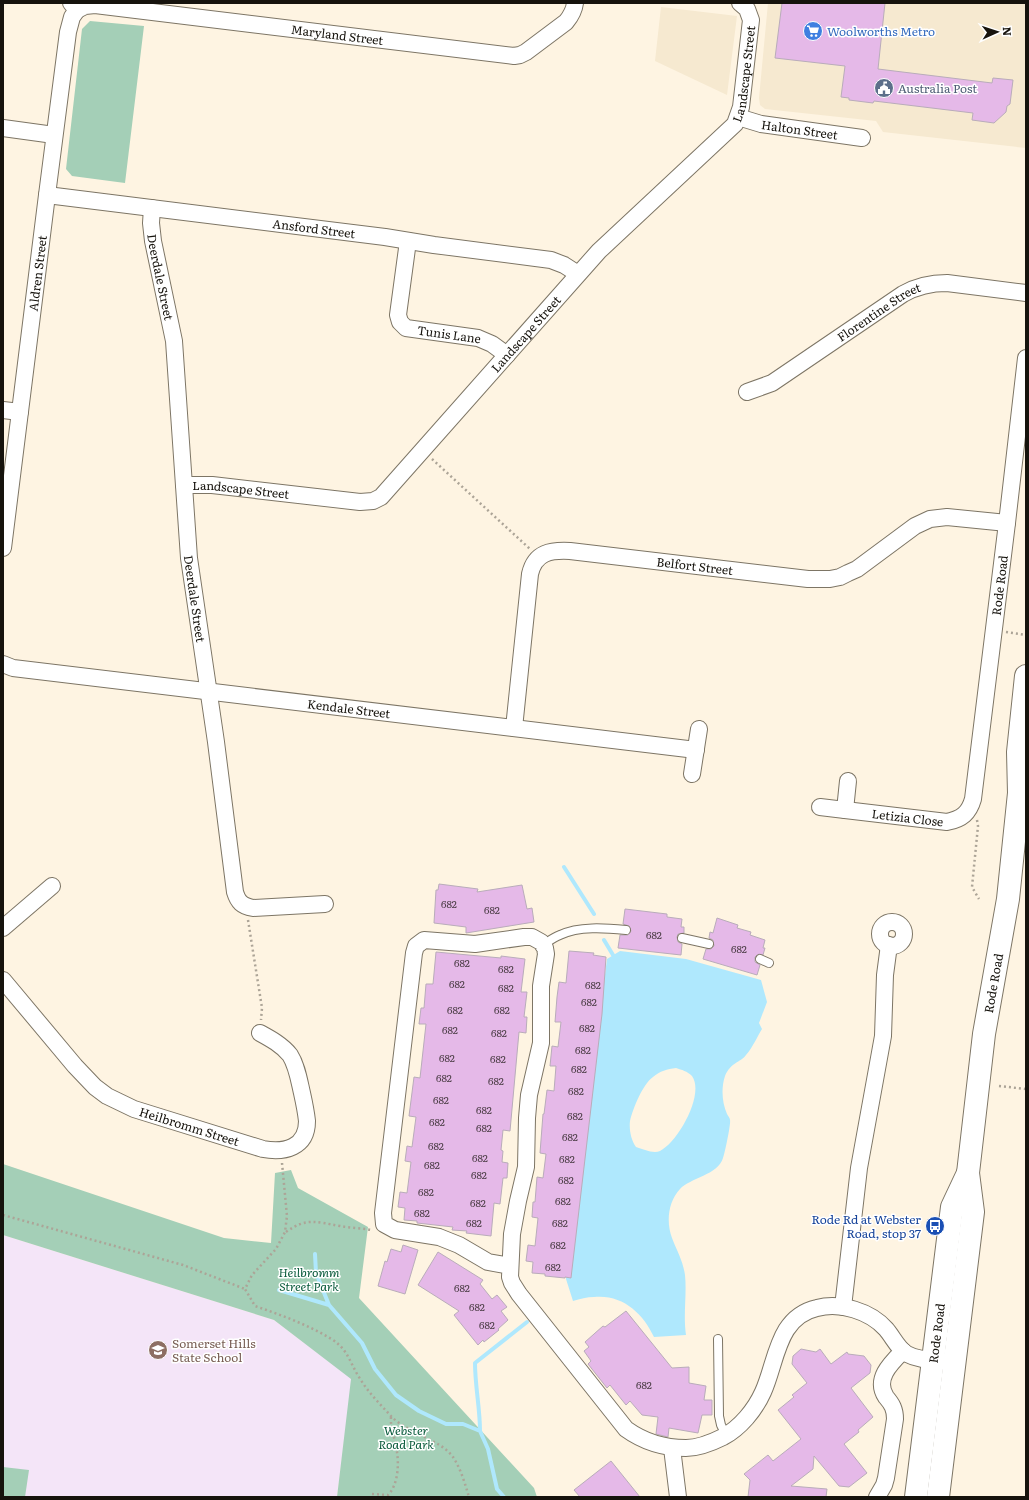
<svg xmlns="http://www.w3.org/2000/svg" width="1029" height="1500" font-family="Literata,serif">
<rect width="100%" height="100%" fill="#fef4e2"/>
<!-- built -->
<path fill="#f6e9d0" d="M768 3H1026V148L883 132 876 121 765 109 760 105 759 98Z
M661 7 737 16 727 95 655 61Z"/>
<!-- education -->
<path fill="#f4e5f8" d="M3 1235 274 1320 352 1379 337 1497H3Z"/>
<!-- green -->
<path fill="#a4cfb7" d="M90 21 144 26 125 183 72 176 66 169 82 29Z
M3 1164 224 1238 271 1243 275 1173 291 1170 298 1188 368 1227 359 1298 534 1488 537 1497H337L351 1379 274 1320 3 1235Z
M3 1467 29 1470 25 1497H3Z"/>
<!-- water -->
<path fill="#afe8fd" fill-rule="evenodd" d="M620 951 686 959 761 980 767 1002 759 1023 762 1029C757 1037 753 1047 746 1055 740 1063 731 1062 725 1076 721 1088 722 1103 727 1114 728 1116 730 1118 730 1120 731 1123 725 1153 723 1158 718 1175 690 1178 680 1189 668 1202 666 1222 672 1238 677 1251 683 1261 685 1275 687 1295 683 1315 686 1335L654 1337C643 1313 622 1294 594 1297 587 1297 580 1299 573 1301L566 1279 607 959ZM676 1068C682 1070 687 1071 692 1076 705 1094 678 1142 660 1151 653 1154 643 1149 636 1147 631 1140 629 1130 630 1121 633 1108 643 1084 653 1077 660 1071 667 1069 676 1068Z"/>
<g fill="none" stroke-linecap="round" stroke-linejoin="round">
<!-- stream -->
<path stroke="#afe8fd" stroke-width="4" d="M564 867 594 914
M604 940 613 955
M315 1254 316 1273 329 1305 362 1343 375 1369 396 1395 419 1411 446 1424H463L480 1431 488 1449 497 1489 504 1497
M279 1290 329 1305
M480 1431C480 1408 475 1386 475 1363L527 1322"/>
</g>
<!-- building -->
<path fill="#e5b9e8" stroke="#b9acba" d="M782 3H885L878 69 992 83 993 78 1013 80 1010 104 1007 106 1006 112 994 123 972 120 973 113 874 101 873 103 849 100V98L841 97 845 66 775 58Z
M439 884 478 889 477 892 522 885 527 909 532 908 534 922 466 933V927L434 923 436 890H438Z
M625 909 667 914V917L682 919 681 927H684V933L678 934 677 937 678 942 682 944 681 955 618 948 620 935H628L631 931 629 926 623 924Z
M717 918 738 925 737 928 751 932 750 935 765 940 763 948H765L763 955 759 954 755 957V962L760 965 757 975 703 959 706 949H711L714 946 713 940 709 938 710 932 713 933Z
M569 951 594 953 593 955 606 957 602 1014 571 1278 565 1277V1278L545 1276V1274L532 1273 533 1262 526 1261 528 1245 535 1246 538 1218 532 1217 533 1202H535L537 1177 543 1178 546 1154 540 1153 543 1114H544L547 1090 554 1091 556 1066H550L552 1046 558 1047 561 1022H555L557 997 559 982 566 983Z
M436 952 501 958V956L525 959 521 992H527L524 1017H527L526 1033 519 1032 510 1131 503 1130 501 1150 503 1151 502 1162 508 1163 507 1178H503L500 1204 494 1203 491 1236 466 1233 467 1231 452 1230 453 1227 417 1223V1221L404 1220 405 1208 398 1207 400 1192 407 1193 411 1162 405 1161 407 1146 412 1147 416 1117 409 1116 414 1077 420 1078 426 1024H419L421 1008H424L426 984H433Z
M403 1245 418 1250 405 1294 378 1286 385 1261 387 1262 391 1249 401 1252Z
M438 1252 483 1280 480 1284 492 1299 497 1295 507 1307 501 1311 508 1320 498 1329 499 1330 484 1342 483 1340 478 1345 454 1315 459 1311 418 1285Z
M626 1311 672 1368 689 1367V1383L706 1386 704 1400H712V1415H702L698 1433 669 1428 668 1437 656 1434 658 1417 642 1415 630 1401 626 1405 610 1385 607 1388 588 1364 591 1361 584 1351 589 1347 585 1342 603 1326 605 1327Z
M801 1349 816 1352 820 1349 831 1364 847 1352 848 1354 864 1356 871 1365 870 1373 851 1388 873 1417 858 1430 859 1432 844 1444 867 1473 849 1487 839 1486 814 1456 813 1469 791 1486 827 1489 826 1497H748L750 1480 744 1474 768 1455 773 1461 801 1439 778 1410 794 1397 792 1395 807 1383 792 1364 793 1356Z
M611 1461 640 1497H580L574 1490Z"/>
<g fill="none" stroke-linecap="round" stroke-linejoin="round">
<defs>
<path id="lane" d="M682 938 709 944
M543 945C549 941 554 937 560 935 579 926 605 928 626 930
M760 959 769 963
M718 1339 719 1416 721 1425 726 1435"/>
<g id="street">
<path id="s1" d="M77 10 85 6 95 5 514 56 520 55 526 52 566 22C571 16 574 11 575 3"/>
<path id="s2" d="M738 117 761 124 862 138"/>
<path d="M3 128 54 135"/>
<path id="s3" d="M47 195 385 237 434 245 551 260 564 265 578 274"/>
<path id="s4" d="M152 208 151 223 153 241 174 341 189 558 216 742 235 892C238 902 242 906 253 908L325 904"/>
<path id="s5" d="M408 241 398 315 400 322 406 328 478 338 492 344 507 355"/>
<path id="s6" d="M747 392 772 383 903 294C917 286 930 283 947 283L1026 293"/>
<path d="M3 410 20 412"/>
<path id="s7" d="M184 485H212L360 502 373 501 381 497 599 251 735 124 741 107 751 20 747 9 740 3"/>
<path id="s8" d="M3 548 47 195 68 32 72 17 77 10 71 3"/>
<path id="s9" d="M3 664 13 668 696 750"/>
<path id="s10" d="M514 728 530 574C535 552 551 550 570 551L808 579H830L840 577 848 573 857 569 915 526 930 519 947 517 1007 523"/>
<path d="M692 774 699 729"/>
<path d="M820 807 845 810 848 781"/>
<path id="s11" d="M845 810 947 822C962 819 969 813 973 799L1007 523 1026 358"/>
<circle cx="892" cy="934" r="12"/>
<path d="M3 928 52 886"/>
<path id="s12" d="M3 980 75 1066 95 1087 107 1096 134 1109 263 1149C284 1153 307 1148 307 1121 306 1112 304 1102 302 1093 299 1080 297 1066 290 1055 282 1045 271 1039 260 1033"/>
<path d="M510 1266 488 1262 459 1245 439 1237 395 1230 384 1224 383 1213 414 953 416 946 424 940 475 944 524 937H532L541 942 545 948 546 954 541 986V1043L529 1095 527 1118 526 1167 518 1201 512 1234 510 1277 512 1283 519 1294 626 1429C644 1442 663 1448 686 1448 699 1448 711 1443 723 1437 740 1428 755 1410 763 1392 777 1361 777 1317 817 1308 840 1302 870 1311 886 1329 893 1337 898 1349 907 1354 918 1360 931 1360 943 1361"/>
<path d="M843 1307 859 1168 883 1036 885 975 889 945"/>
<path d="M672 1448 678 1497"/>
<path d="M877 1497 884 1485 886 1478 895 1419C895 1409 892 1404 886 1397 874 1379 891 1363 903 1351"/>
</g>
<g id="secondary">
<path id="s13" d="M916 1497 952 1207 968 1173"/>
<path id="s14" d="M938 1497 973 1212 968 1173 984 1034 1008 899 1019 793 1018 752 1026 676"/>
</g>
</defs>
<!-- lane casing -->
<use href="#lane" stroke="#7d7565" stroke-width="10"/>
<!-- street casing -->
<use href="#street" stroke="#7d7565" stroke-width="18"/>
<!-- secondary casing -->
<use href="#secondary" stroke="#7d7565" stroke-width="24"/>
<!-- path -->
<path stroke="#aca497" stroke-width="2.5" stroke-dasharray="2 3" stroke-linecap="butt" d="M432 459 530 549
M1006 632 1026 635
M977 820 978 826 972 887 979 899
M248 920 262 1008 261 1020
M999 1086 1026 1089
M282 1163 287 1216 285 1232 276 1249 252 1275 245 1289 255 1306C281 1315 309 1325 333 1340 348 1350 350 1363 359 1377 367 1391 379 1403 390 1415 406 1433 440 1439 453 1457 461 1469 465 1484 469 1497
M3 1215 183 1265 245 1289
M286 1232C307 1217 316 1222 340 1226 350 1228 361 1228 371 1230
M372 1494 388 1495C398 1485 399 1465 397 1452 396 1440 390 1429 391 1417"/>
<!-- lane -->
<use href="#lane" stroke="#fff" stroke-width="8"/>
<!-- street -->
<use href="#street" stroke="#fff" stroke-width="16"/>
<!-- secondary -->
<use href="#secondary" stroke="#fff" stroke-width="22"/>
</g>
<!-- icons -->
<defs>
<symbol id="supermarket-disc" viewBox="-11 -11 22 22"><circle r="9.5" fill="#3f7fe0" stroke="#fff"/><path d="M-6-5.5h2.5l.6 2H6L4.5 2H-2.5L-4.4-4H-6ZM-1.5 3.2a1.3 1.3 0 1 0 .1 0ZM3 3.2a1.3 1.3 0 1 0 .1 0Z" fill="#fff"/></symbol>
<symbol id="civic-disc" viewBox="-11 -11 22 22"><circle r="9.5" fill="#5c6f8a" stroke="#fff"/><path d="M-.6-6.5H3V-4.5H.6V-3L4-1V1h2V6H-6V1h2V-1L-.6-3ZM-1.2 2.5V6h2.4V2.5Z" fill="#fff"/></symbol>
<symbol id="bus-disc" viewBox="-11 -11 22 22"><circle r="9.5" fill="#1a4fb4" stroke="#fff"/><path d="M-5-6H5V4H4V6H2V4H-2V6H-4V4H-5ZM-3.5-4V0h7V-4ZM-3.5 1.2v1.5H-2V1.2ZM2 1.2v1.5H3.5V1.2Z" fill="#fff"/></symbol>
<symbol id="school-disc" viewBox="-11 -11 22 22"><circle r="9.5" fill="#8d6e63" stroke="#fff"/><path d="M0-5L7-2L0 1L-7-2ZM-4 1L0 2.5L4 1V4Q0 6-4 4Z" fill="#fff"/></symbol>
</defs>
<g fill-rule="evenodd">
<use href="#supermarket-disc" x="802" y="20" width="22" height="22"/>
<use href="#civic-disc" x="873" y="77" width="22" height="22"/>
<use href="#bus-disc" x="924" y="1215" width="22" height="22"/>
<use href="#school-disc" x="147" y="1339" width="22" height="22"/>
</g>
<g text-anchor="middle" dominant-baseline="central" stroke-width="3" stroke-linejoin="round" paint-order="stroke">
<!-- number labels -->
<g font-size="10" fill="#4a3c44">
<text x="449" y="903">682</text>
<text x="492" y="909">682</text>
<text x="654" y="934">682</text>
<text x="739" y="948">682</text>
<text x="462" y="962">682</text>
<text x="506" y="968">682</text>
<text x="457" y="983">682</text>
<text x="593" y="984">682</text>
<text x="506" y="987">682</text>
<text x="589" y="1001">682</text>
<text x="455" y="1009">682</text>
<text x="502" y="1009">682</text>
<text x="587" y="1027">682</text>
<text x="450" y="1029">682</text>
<text x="499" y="1032">682</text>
<text x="583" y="1049">682</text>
<text x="447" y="1057">682</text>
<text x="498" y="1058">682</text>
<text x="579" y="1068">682</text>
<text x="444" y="1077">682</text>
<text x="496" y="1080">682</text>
<text x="576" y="1090">682</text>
<text x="441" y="1099">682</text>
<text x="484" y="1109">682</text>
<text x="575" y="1115">682</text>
<text x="437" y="1121">682</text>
<text x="484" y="1127">682</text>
<text x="570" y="1136">682</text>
<text x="436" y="1145">682</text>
<text x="480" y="1157">682</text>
<text x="567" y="1158">682</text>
<text x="432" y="1164">682</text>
<text x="479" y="1174">682</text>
<text x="566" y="1179">682</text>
<text x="426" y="1191">682</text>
<text x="563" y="1200">682</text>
<text x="478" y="1202">682</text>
<text x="422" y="1212">682</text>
<text x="474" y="1222">682</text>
<text x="560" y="1222">682</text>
<text x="558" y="1244">682</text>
<text x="553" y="1266">682</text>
<text x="462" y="1287">682</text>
<text x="477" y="1306">682</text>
<text x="487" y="1324">682</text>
<text x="644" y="1384">682</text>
</g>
<!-- shop labels -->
<g font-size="12" fill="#366cbe" stroke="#fff" text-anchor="start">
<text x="827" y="31">Woolworths Metro</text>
</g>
<!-- street labels -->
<g font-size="12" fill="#16130d" stroke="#fff">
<text stroke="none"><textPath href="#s1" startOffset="263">Maryland Street</textPath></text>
<text stroke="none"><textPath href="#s7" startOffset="765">Landscape Street</textPath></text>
<text stroke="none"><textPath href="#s2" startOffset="63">Halton Street</textPath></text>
<text stroke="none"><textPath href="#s3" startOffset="269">Ansford Street</textPath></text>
<text stroke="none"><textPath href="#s8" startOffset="277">Aldren Street</textPath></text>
<text stroke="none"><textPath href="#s4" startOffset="70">Deerdale Street</textPath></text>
<text stroke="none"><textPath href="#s6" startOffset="155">Florentine Street</textPath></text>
<text stroke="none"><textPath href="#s7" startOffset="417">Landscape Street</textPath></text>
<text stroke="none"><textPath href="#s5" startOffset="134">Tunis Lane</textPath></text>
<text stroke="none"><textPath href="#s7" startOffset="57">Landscape Street</textPath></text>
<text stroke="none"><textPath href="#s10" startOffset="332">Belfort Street</textPath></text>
<text stroke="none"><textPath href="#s11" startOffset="355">Rode Road</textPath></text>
<text stroke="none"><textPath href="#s4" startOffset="394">Deerdale Street</textPath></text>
<text stroke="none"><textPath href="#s9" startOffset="349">Kendale Street</textPath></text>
<text stroke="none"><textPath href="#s11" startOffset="63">Letizia Close</textPath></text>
<text stroke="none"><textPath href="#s14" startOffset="518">Rode Road</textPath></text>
<text stroke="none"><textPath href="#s12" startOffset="244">Heilbromm Street</textPath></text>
<text stroke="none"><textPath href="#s13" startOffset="165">Rode Road</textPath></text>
</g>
<!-- service labels -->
<g font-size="12" fill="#4e5e75" stroke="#fff" text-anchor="start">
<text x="898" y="88">Australia Post</text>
</g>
<!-- transit labels -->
<g font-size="12" fill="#164399" stroke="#fff" text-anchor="end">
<text x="921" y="1219">Rode Rd at Webster<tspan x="921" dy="14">Road, stop 37</tspan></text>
</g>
<!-- park labels -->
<g font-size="12" font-style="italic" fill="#095a3b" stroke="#fff">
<text x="309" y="1272">Heilbromm<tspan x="309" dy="14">Street Park</tspan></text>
<text x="406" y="1430">Webster<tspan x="406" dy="14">Road Park</tspan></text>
</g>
<!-- education labels -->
<g font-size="12" fill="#785e54" stroke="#fff" text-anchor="start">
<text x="172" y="1343">Somerset Hills<tspan x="172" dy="14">State School</tspan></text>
</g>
</g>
<!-- border -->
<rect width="1029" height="1500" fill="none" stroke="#16130d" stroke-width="8"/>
<!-- north arrow -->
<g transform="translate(997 32) rotate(87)" stroke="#ffffff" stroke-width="3" paint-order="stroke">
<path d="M0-3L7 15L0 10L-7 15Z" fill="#16130d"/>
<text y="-6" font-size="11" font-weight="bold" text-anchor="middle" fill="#16130d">N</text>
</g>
</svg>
